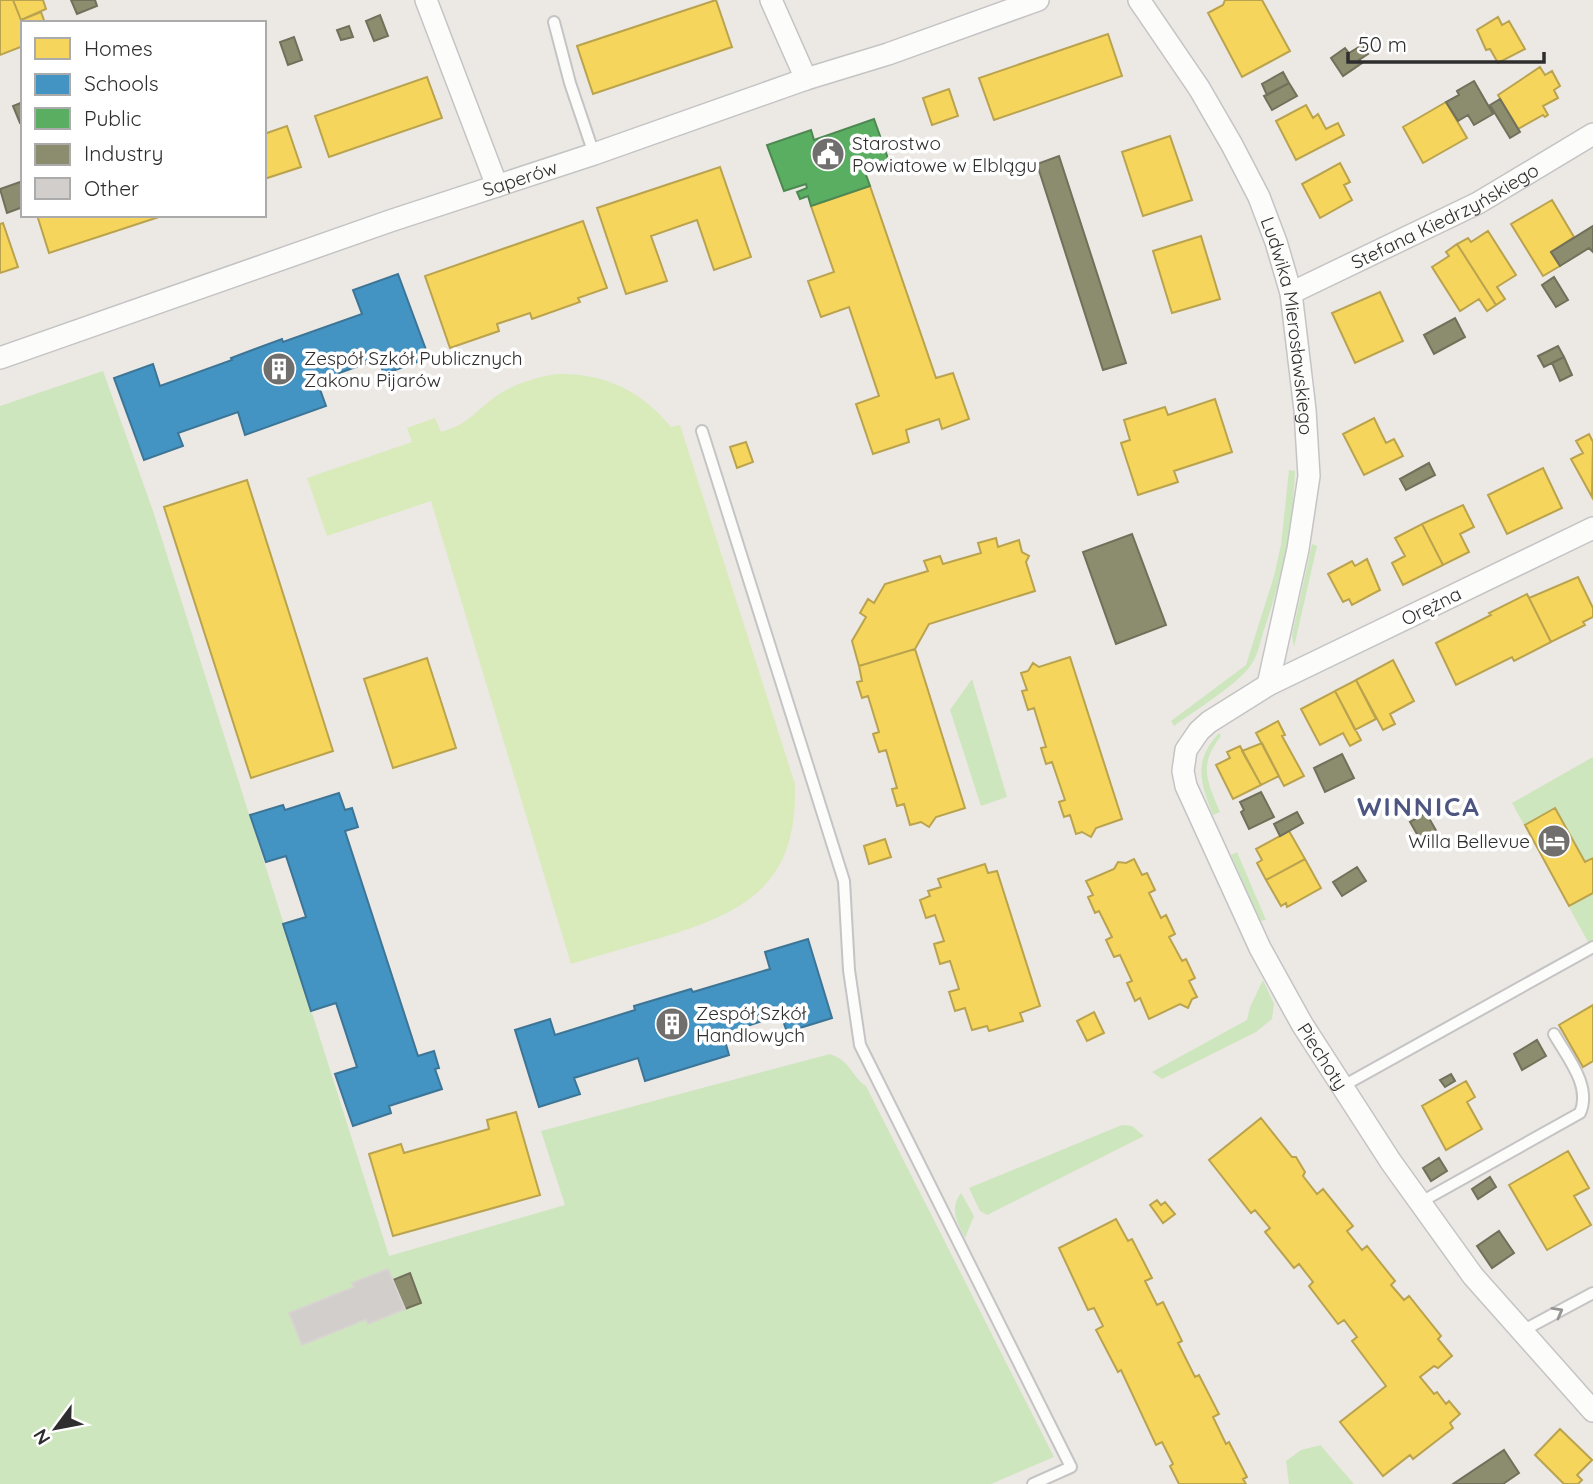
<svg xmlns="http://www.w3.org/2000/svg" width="1593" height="1484" font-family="Quicksand,sans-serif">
<rect width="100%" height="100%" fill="#ece8e4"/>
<!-- green -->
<path fill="#cee6be" d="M103 371 153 511 389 1256 565 1205 541 1131 830 1054C851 1061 851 1076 866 1086L1054 1457 991 1484H0V406Z
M1289 470 1295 471C1293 526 1282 578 1264 630 1260 642 1258 655 1251 665 1236 686 1195 710 1174 726L1171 721 1246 665 1274 576 1281 545Z
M1312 544 1317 546 1294 647 1292 635Z
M972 679 1007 797 981 806 950 710Z
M1219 733 1221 736C1198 766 1207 780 1220 812L1213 815C1200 782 1193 761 1219 733Z
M1593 757V951L1512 803Z
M1237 852 1266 920 1260 921 1231 855Z
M1263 980 1274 1004 1272 1019 1256 1032 1162 1079 1152 1072 1247 1020 1250 1007Z
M1122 1125 1132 1126 1144 1136 987 1215 980 1211 969 1188Z
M961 1193 974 1216 965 1238C957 1222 949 1209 961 1193Z
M1321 1445V1446L1354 1484H1289L1286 1461 1301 1450Z"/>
<!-- pitch -->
<path fill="#d9eabb" d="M556 374C604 373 641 390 671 427L680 425 795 784C798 884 747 912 660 938 630 946 601 955 571 964L431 501 327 536 307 478 412 442 407 428 435 418 441 432C470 423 472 414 495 397 513 384 534 378 556 374Z"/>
<!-- homes -->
<path fill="#f6d55c" stroke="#baa34e" stroke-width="2" d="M0 0H13L23 25V46L0 55Z
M13 0H43L46 9 21 20Z
M716 0 732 47 593 94 577 46Z
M1225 0H1262L1290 51 1242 77 1208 13 1223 5Z
M41 12 45 23H23V25L21 20Z
M1498 17 1502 25 1509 21 1525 49 1498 63 1490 49 1486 50 1477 30Z
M1108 34 1122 76 994 120 979 78Z
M1540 67 1545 75 1552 71 1560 86 1554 90 1558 98 1543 106 1548 115 1545 117 1543 115 1518 129 1498 95Z
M427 77 442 118 329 157 315 116Z
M949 89 958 116 932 125 923 98Z
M1446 102 1467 138 1423 163 1403 127Z
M1306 105 1313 118 1318 114 1326 129 1338 123 1344 135 1296 160 1276 121Z
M287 126 301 167 264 179V134Z
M1170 136 1192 200 1143 216 1122 152Z
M1340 163 1350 182 1344 185 1352 200 1320 218 1302 184Z
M720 167 751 257 714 270 697 220 651 236 667 281 626 294 597 208Z
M870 186 936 378 953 373 969 419 942 429 939 419 906 430 909 442 873 454 856 404 879 396 849 307 821 317 808 281 834 272 811 206Z
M1552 200 1574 237 1551 252 1560 266 1543 276 1511 224Z
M37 215H159V217L49 253Z
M583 221 607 288 578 298 580 302 532 319 530 313 497 324 499 331 450 348 425 276Z
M3 223 18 267 0 273V224Z
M1488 231 1516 275 1497 287 1505 299 1496 305 1457 244 1468 238 1471 242Z
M1201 236 1220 299 1172 313 1153 251Z
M1457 244 1496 305 1487 311 1479 299 1460 311 1432 267 1449 256 1446 252Z
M1380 292 1403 341 1355 363 1332 313Z
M1215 399 1232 452 1174 471 1178 482 1138 495 1121 443 1130 440 1124 420 1165 407 1168 415Z
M1374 418 1386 443 1394 439 1403 456 1364 475 1343 434Z
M1589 434 1593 442 1592 497 1571 459 1583 453 1576 441Z
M746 442 753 462 737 468 730 447Z
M1543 468 1562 508 1507 534 1488 495Z
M247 480 333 751 251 778 164 507Z
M1463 505 1474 527 1460 534 1469 552 1443 565 1422 524Z
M1422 524 1443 565 1403 585 1392 563 1405 556 1395 538Z
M996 538 998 547 1019 540 1022 552 1029 556 1026 562 1035 591 929 624 915 649 859 666 852 641 866 617 860 613 868 599 874 603 885 584 928 571 924 561 940 556 943 564 981 553 978 543Z
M1367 559 1380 590 1352 605 1349 599 1343 602 1328 574 1352 561 1355 566Z
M1578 577 1593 608V617L1583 622 1585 625 1551 642 1529 598Z
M1527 594 1551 642 1514 661 1512 657 1456 685 1436 643 1491 615 1489 613Z
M915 649 965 808 936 817 929 827 921 822 910 825 904 804 897 806 892 789 897 788 886 750 879 752 873 734 879 732 868 696 862 698 857 682 862 681 859 666Z
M1070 657 1122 819 1096 828 1091 837 1082 832 1076 834 1070 815 1064 817 1059 802 1065 800 1052 762 1046 764 1041 748 1046 747 1034 708 1028 710 1022 691 1027 690 1021 673 1028 671 1033 663 1039 667Z
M427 658 456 748 393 768 364 679Z
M1393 660 1414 701 1390 714 1395 724 1383 730 1356 680Z
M1356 680 1376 719 1355 730 1335 691Z
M1335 691 1361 740 1350 746 1343 733 1320 745 1301 709Z
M1278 721 1285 735 1282 736 1304 776 1284 786 1256 733Z
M1262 743 1279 776 1261 785 1242 751Z
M1240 746 1261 785 1233 799 1216 765 1230 758 1227 752Z
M1555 808 1585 862 1593 858V893L1569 906 1525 825Z
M1289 831 1305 859 1266 880 1257 863 1262 860 1256 849Z
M885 839 891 857 869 864 864 846Z
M1134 859 1142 875 1147 873 1155 890 1149 893 1161 918 1166 915 1175 934 1169 937 1182 961 1186 959 1195 978 1189 981 1197 997 1192 999 1188 1008 1180 1004 1149 1019 1140 998 1135 1001 1127 983 1132 981 1120 955 1114 957 1106 940 1112 937 1099 911 1095 913 1088 897 1093 895 1086 881 1114 869 1118 862 1126 863Z
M1305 859 1321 888 1287 907 1286 903 1281 906 1266 880Z
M985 864 988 873 997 871 1040 1006 1020 1013 1023 1021 989 1031 987 1026 972 1030 965 1008 955 1011 949 992 959 989 950 961 940 964 934 944 944 941 935 915 926 918 920 900 930 896 928 891 941 887 938 879Z
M1593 1005V1061L1583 1067 1559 1025Z
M1094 1012 1104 1033 1087 1041 1077 1021Z
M1466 1081 1475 1097 1467 1102 1482 1129 1446 1150 1422 1106Z
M516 1112 540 1195 393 1236 369 1154 401 1144 404 1153 489 1129 487 1120Z
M1261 1118 1292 1157H1296L1305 1172 1303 1176 1317 1194 1323 1189 1353 1226 1347 1231 1362 1250 1367 1246 1395 1281 1391 1285 1404 1300 1409 1296 1441 1336 1438 1339 1452 1356 1438 1368 1434 1366 1420 1377 1434 1394 1437 1392 1446 1404 1449 1401 1460 1414 1450 1423 1453 1428 1413 1459 1410 1455 1383 1476 1340 1422 1386 1386 1352 1341 1357 1337 1344 1320 1338 1324 1309 1286 1313 1282 1299 1264 1294 1268 1265 1232 1270 1228 1255 1210 1251 1213 1209 1160Z
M1568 1151 1589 1188 1574 1196 1591 1225 1547 1250 1509 1185Z
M1157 1200 1161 1205 1165 1202 1175 1214 1163 1223 1150 1205Z
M1116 1219 1128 1241 1132 1239 1152 1278 1145 1281 1157 1305 1163 1302 1182 1341 1178 1343 1195 1377 1199 1375 1219 1414 1213 1417 1226 1444 1229 1442 1247 1477 1243 1479 1246 1484H1179L1170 1466 1173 1464 1162 1442 1156 1445 1121 1370 1118 1372 1096 1330 1103 1326 1094 1308 1088 1310 1059 1248Z
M1560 1429 1592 1460 1577 1475 1582 1480 1578 1484H1564L1535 1455Z"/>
<!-- schools -->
<path fill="#4393c3" stroke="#3d7596" stroke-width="2" d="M398 274 429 358 384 374 378 359 317 381 326 406 245 435 238 412 178 433 183 446 144 460 114 378 153 364 160 386 232 360 231 358 282 339 283 342 362 314 353 290Z
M339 793 345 810 352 808 358 827 345 831 418 1056 434 1051 439 1068 435 1069 442 1089 389 1106 391 1113 353 1126 335 1074 357 1067 336 1003 311 1011 283 924 306 917 286 856 266 862 250 815 283 805 285 810Z
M808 939 832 1018 787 1032 781 1015 723 1034 729 1055 645 1081 638 1058 574 1078 580 1094 539 1107 515 1030 550 1019 555 1035 635 1010 634 1006 691 989 693 992 770 969 765 952Z"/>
<!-- public -->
<path fill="#5aae61" stroke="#4d8852" stroke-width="2" d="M874 119 890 164 865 172 870 186 811 206 808 196 800 199 797 192 807 188 806 184 784 191 767 145 811 130 814 140Z"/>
<!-- industry -->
<path fill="#8c8c6e" stroke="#70705b" stroke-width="2" d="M71 0H95L97 6 77 14Z
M380 15 388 36 374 41 366 21Z
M349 26 353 37 341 40 337 30Z
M294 37 302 60 288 65 280 42Z
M1362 45 1368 54 1359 60 1362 63 1343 76 1331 58 1345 48 1349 53Z
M1283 72 1289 83 1267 95 1262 84Z
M1474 81 1493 114 1474 125 1468 115 1458 121 1446 102 1459 95 1457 91Z
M1289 83 1297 96 1272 110 1264 96Z
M1500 99 1520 132 1510 138 1490 105Z
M23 102V122L20 123 13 106Z
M1059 156 1126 363 1103 370 1037 164Z
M23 181V207L7 213 0 189Z
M1593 226V252L1589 248 1560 266 1551 252Z
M1554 277 1568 300 1556 307 1542 285Z
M1455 318 1465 337 1434 354 1424 335Z
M1558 346 1564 357 1544 367 1538 356Z
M1564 357 1572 375 1560 381 1552 363Z
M1429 463 1435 475 1406 490 1400 479Z
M1132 534 1166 625 1116 644 1083 552Z
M1342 754 1354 778 1325 792 1314 768Z
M1261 792 1274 817 1249 829 1241 812 1244 810 1240 802Z
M1297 812 1303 823 1280 836 1274 824Z
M1426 813 1441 839 1425 848 1410 822Z
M1357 867 1366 881 1342 896 1333 882Z
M1537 1040 1546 1056 1522 1070 1514 1054Z
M1451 1074 1455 1081 1445 1087 1440 1080Z
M1439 1158 1447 1171 1431 1181 1423 1168Z
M1490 1177 1496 1187 1478 1199 1472 1189Z
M1499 1231 1514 1253 1492 1268 1477 1246Z
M410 1273 421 1303 405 1309 393 1280Z
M1504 1450 1519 1473 1503 1484H1453Z"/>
<!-- building -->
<path fill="#d1cecb" stroke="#d7d4d0" stroke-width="2" d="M388 1269 405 1309 368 1324 366 1319 302 1345 289 1313 354 1287 352 1283Z"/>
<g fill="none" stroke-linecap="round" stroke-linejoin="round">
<defs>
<path id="service" d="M554 22 570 83 594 154
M702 431 844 881 849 970 860 1045 1071 1467 1033 1484
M1343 1086 1593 947
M1419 1203 1580 1113C1592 1086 1567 1057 1554 1034
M1522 1331 1593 1293"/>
<g id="minor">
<path d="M426 0 497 186"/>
<path d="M771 0 806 79"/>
<path id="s1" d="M1139 0 1199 88 1232 145 1259 197 1276 242 1291 293 1305 410 1309 476 1298 549 1268 685"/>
<path id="s2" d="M1291 293 1478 203 1593 134"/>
<path id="s3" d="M0 358 390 221 594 154 806 79 888 54 1038 0"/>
<path id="s4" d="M1593 528 1268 685 1209 722 1199 731 1186 750 1183 771 1186 786 1260 948 1302 1024 1391 1162 1473 1276 1593 1411"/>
</g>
</defs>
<!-- service casing -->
<use href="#service" stroke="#c5c4c5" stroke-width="14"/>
<!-- minor casing -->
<use href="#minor" stroke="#c5c4c5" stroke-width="24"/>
<!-- service -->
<use href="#service" stroke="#fcfcfb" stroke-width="10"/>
<!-- minor -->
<use href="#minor" stroke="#fcfcfb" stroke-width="21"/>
</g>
<!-- one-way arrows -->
<defs><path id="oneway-chevron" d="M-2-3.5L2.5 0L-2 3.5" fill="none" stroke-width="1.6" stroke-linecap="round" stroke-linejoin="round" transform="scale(1.75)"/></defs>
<use stroke="#959594" href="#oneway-chevron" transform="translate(1558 1312) rotate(-29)"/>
<!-- icons -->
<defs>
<symbol id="civic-disc" viewBox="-11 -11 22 22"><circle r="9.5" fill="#706f6e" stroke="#fff"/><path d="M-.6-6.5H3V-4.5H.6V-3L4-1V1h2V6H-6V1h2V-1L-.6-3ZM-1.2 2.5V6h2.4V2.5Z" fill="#fff"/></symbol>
<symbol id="building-disc" viewBox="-11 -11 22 22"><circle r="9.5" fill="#706f6e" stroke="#fff"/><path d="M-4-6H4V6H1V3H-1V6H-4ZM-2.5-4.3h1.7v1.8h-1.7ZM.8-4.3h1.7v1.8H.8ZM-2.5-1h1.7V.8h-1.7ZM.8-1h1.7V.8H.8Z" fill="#fff"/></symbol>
<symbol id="hotel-disc" viewBox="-11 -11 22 22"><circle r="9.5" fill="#706f6e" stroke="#fff"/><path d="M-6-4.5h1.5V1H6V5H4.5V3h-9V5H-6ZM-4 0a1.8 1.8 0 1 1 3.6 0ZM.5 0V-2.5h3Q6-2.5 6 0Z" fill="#fff"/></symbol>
</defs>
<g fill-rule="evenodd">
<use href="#civic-disc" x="809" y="135" width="38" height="38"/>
<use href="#building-disc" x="260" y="350" width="38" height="38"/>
<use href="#hotel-disc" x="1535" y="822" width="38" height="38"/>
<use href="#building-disc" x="653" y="1005" width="38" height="38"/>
</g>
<g text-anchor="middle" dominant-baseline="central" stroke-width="7" stroke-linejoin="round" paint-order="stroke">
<!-- poi labels -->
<g font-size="19" fill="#2e2e2e" stroke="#fff" text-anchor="start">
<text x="852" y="143">Starostwo<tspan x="852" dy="22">Powiatowe w Elblągu</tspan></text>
<text x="304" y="358">Zespół Szkół Publicznych<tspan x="304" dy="22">Zakonu Pijarów</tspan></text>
<text x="1530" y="841" text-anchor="end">Willa Bellevue</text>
<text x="696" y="1013">Zespół Szkół<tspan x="696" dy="22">Handlowych</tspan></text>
</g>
<!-- street labels -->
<g font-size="19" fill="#2e2e2e" stroke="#fff">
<text stroke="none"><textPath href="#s3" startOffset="550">Saperów</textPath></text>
<text stroke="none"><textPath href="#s2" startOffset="172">Stefana Kiedrzyńskiego</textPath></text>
<text stroke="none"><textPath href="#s1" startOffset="364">Ludwika Mierosławskiego</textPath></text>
<text transform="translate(1431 606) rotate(-26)">Orężna</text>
<text stroke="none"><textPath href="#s4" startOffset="807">Piechoty</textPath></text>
</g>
<!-- district labels -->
<g font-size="26" font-weight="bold" letter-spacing="2" fill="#4d5680" stroke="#fff">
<text x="1419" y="806">WINNICA</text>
</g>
</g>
<!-- legend -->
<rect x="21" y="21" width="245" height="196" fill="#ffffff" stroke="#ababab" stroke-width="2"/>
<rect x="35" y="38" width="35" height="21" fill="#f6d55c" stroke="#ababab" stroke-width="2"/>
<text x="84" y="56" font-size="21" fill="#2e2e2e">Homes</text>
<rect x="35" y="74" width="35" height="21" fill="#4393c3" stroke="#ababab" stroke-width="2"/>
<text x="84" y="91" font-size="21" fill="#2e2e2e">Schools</text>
<rect x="35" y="108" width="35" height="21" fill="#5aae61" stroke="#ababab" stroke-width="2"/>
<text x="84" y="126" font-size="21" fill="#2e2e2e">Public</text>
<rect x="35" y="144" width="35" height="21" fill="#8c8c6e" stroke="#ababab" stroke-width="2"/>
<text x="84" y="161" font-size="21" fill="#2e2e2e">Industry</text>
<rect x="35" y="178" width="35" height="21" fill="#d1cecb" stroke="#ababab" stroke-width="2"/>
<text x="84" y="196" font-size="21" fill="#2e2e2e">Other</text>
<!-- north arrow -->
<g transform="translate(56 1428) rotate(238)" stroke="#ffffff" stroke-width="5" paint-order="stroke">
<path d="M0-5L12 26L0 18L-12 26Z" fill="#2e2e2e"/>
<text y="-10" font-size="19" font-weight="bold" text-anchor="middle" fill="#2e2e2e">N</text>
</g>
<!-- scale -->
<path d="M1348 52v10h196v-10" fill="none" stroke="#2e2e2e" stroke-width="3.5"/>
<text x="1358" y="52" font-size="21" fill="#2e2e2e" stroke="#ffffff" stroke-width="5" paint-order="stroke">50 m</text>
</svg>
